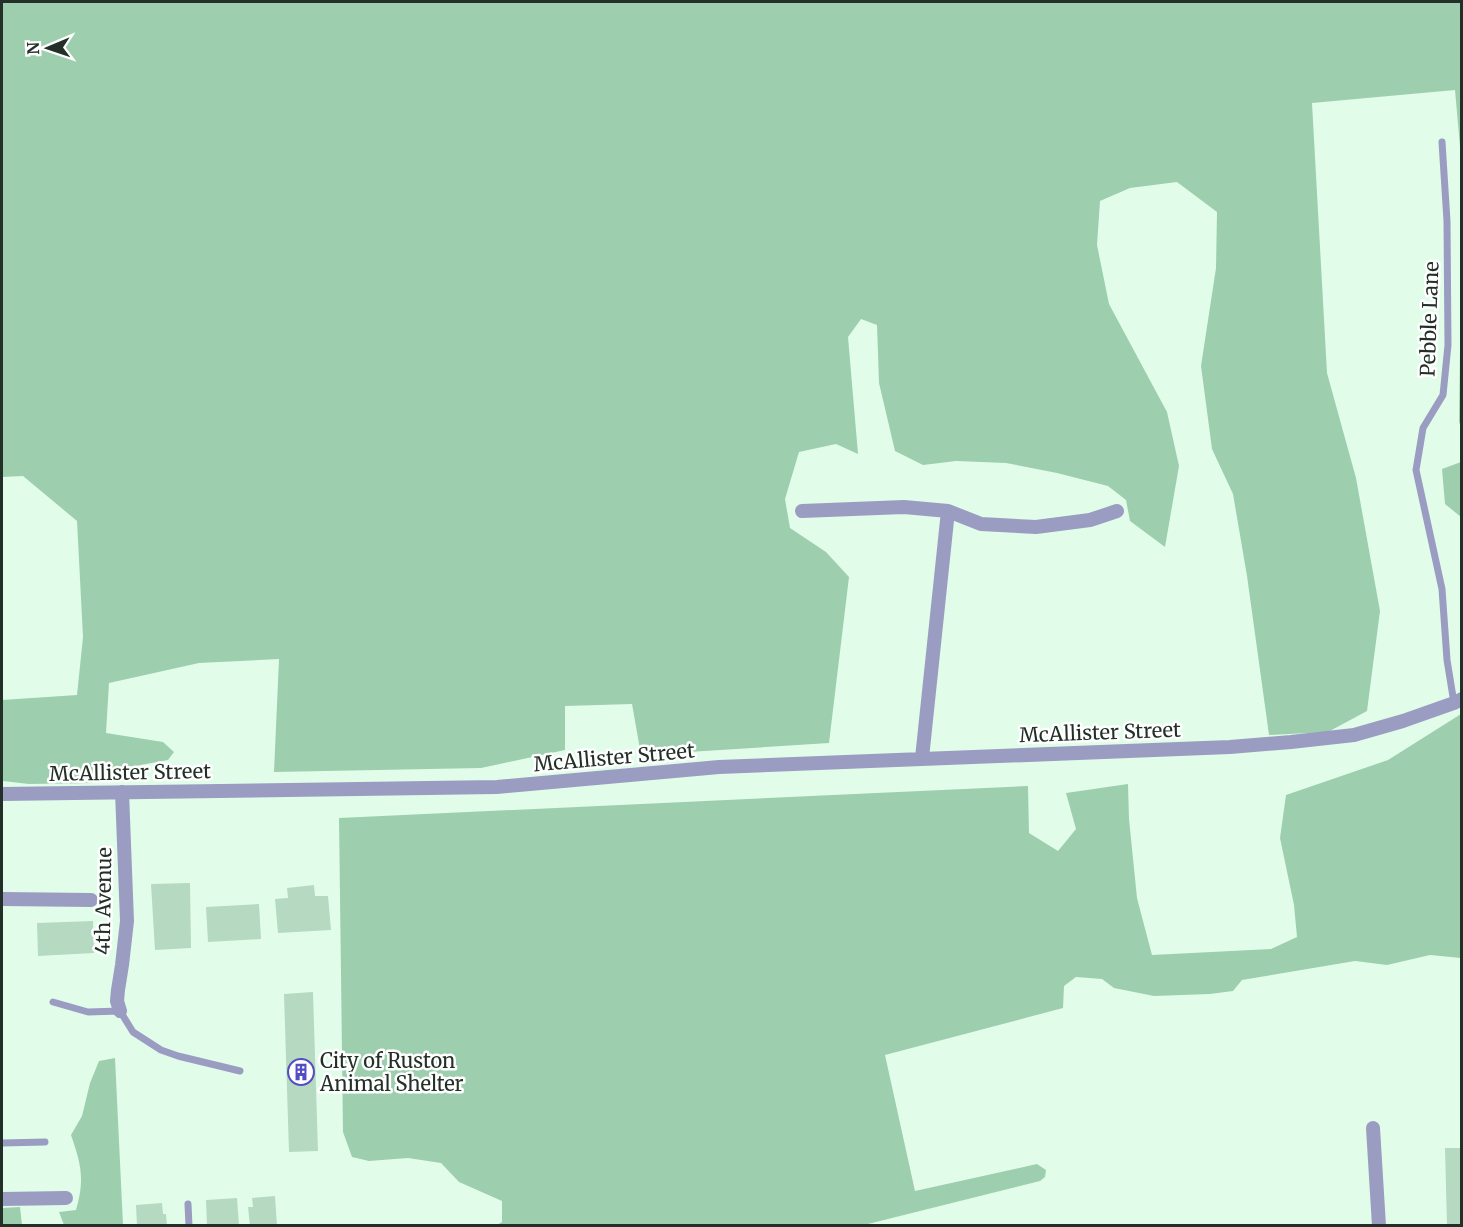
<svg xmlns="http://www.w3.org/2000/svg" width="1463" height="1227" font-family="Merriweather,serif">
<rect width="100%" height="100%" fill="#e1fdea"/>
<!-- green -->
<path fill="#9dcfae" d="M2 2H1461V158L1455 90 1312 103 1327 373 1356 478 1380 611 1367 711 1328 732 1269 735 1247 576 1233 494 1212 449 1201 366 1216 268 1217 212 1177 182 1130 188 1100 201 1097 245 1109 304 1167 412 1179 466 1165 547 1130 521 1126 500 1108 486 1057 473 1006 463 956 461 923 465 895 451 879 383 877 325 861 319 848 337 858 454 836 444 799 452 785 499 790 528 826 552 849 577 829 743 641 755 632 704 565 706V750L481 768 274 772 279 659 199 663 109 683 106 733 163 742 174 752 168 760 130 767 95 783 29 784 3 781 2 780V700L77 695 83 637 77 521 23 476 2 477Z
M1461 274 1462 427H1461L1459 422Z
M1461 462H1462L1461 517 1445 504 1442 469Z
M1461 714V958L1430 955 1387 965 1355 961 1242 980 1233 991 1210 994 1154 996 1114 988 1102 979 1076 977 1064 986 1063 1008 885 1055 915 1191 1037 1164 1046 1170 1045 1177 1040 1181 864 1225H497L502 1222V1201L459 1182 441 1163 408 1158 369 1161 352 1157 343 1132 339 818 1028 786 1029 833 1058 851 1076 829 1066 793 1128 784 1129 819 1137 898 1152 955 1271 949 1297 937 1294 905 1280 838 1286 795 1388 760Z
M115 1058 123 1225H64L59 1212 76 1210C85 1179 81 1164 71 1135L82 1116 90 1083 99 1061Z
M20 1207 22 1225H2V1208Z"/>
<!-- building -->
<path fill="#b6d9c2" d="M190 883 191 948 155 950 151 884Z
M314 885 315 896H328L331 930 278 933 275 899 288 898 287 888Z
M259 904 261 939 208 942 206 907Z
M93 921 94 953 38 956 37 923Z
M313 992 318 1151 289 1152 284 994Z
M1445 1148H1462V1226H1447Z
M275 1196 277 1226H250L248 1207H253L252 1198Z
M237 1198 239 1226H207L206 1200Z
M162 1203 163 1214H166L167 1226H137L136 1205Z"/>
<g fill="none" stroke-linecap="round" stroke-linejoin="round">
<!-- service -->
<path stroke="#9a9dc1" stroke-width="7" d="M1442 142 1447 221 1448 345 1443 395 1423 428 1416 470 1442 589 1447 660 1454 703
M53 1002 88 1012 120 1011 133 1032 161 1050 178 1056 240 1071
M2 1143 45 1142
M188 1204 189 1226"/>
<!-- minor -->
<path stroke="#9a9dc1" stroke-width="14" d="M802 511 904 507 948 511 981 524 1036 527 1090 520 1117 511
M922 758 948 511
M2 794 497 787 719 767 1230 747 1291 742 1354 735 1403 721 1454 703 1462 699
M2 899 91 900
M120 1011 117 1001 118 990 122 965 127 921 122 792
M1373 1128 1379 1226
M2 1199 66 1198"/>
</g>
<!-- icons -->
<defs>
<symbol id="building-ring" viewBox="-11 -11 22 22"><circle r="9.5" fill="#fff" stroke="#534dc4" stroke-width="1.5"/><path d="M-4-6H4V6H1V3H-1V6H-4ZM-2.5-4.3h1.7v1.8h-1.7ZM.8-4.3h1.7v1.8H.8ZM-2.5-1h1.7V.8h-1.7ZM.8-1h1.7V.8H.8Z" fill="#534dc4"/></symbol>
</defs>
<g fill-rule="evenodd">
<use href="#building-ring" x="286" y="1057" width="30" height="30"/>
</g>
<g text-anchor="middle" dominant-baseline="central" stroke-width="5" stroke-linejoin="round" paint-order="stroke">
<!-- street labels -->
<g font-size="20" fill="#223027" stroke="#fff">
<text transform="translate(1429 319) rotate(-88)">Pebble Lane</text>
<text transform="translate(1100 732) rotate(-2)">McAllister Street</text>
<text transform="translate(614 757) rotate(-5)">McAllister Street</text>
<text transform="translate(130 772) rotate(-1)">McAllister Street</text>
<text transform="translate(103 901) rotate(-89)">4th Avenue</text>
</g>
<!-- poi labels -->
<g font-size="20" fill="#223027" stroke="#fff" text-anchor="start">
<text x="320" y="1060">City of Ruston<tspan x="320" dy="23">Animal Shelter</tspan></text>
</g>
</g>
<!-- border -->
<rect width="1463" height="1227" fill="none" stroke="#223027" stroke-width="6"/>
<!-- north arrow -->
<g transform="translate(48 48) rotate(268)" stroke="#ffffff" stroke-width="4.5" paint-order="stroke">
<path d="M0-4.5L10 22L0 15L-10 22Z" fill="#223027"/>
<text y="-9" font-size="16" font-weight="bold" text-anchor="middle" fill="#223027">N</text>
</g>
</svg>
